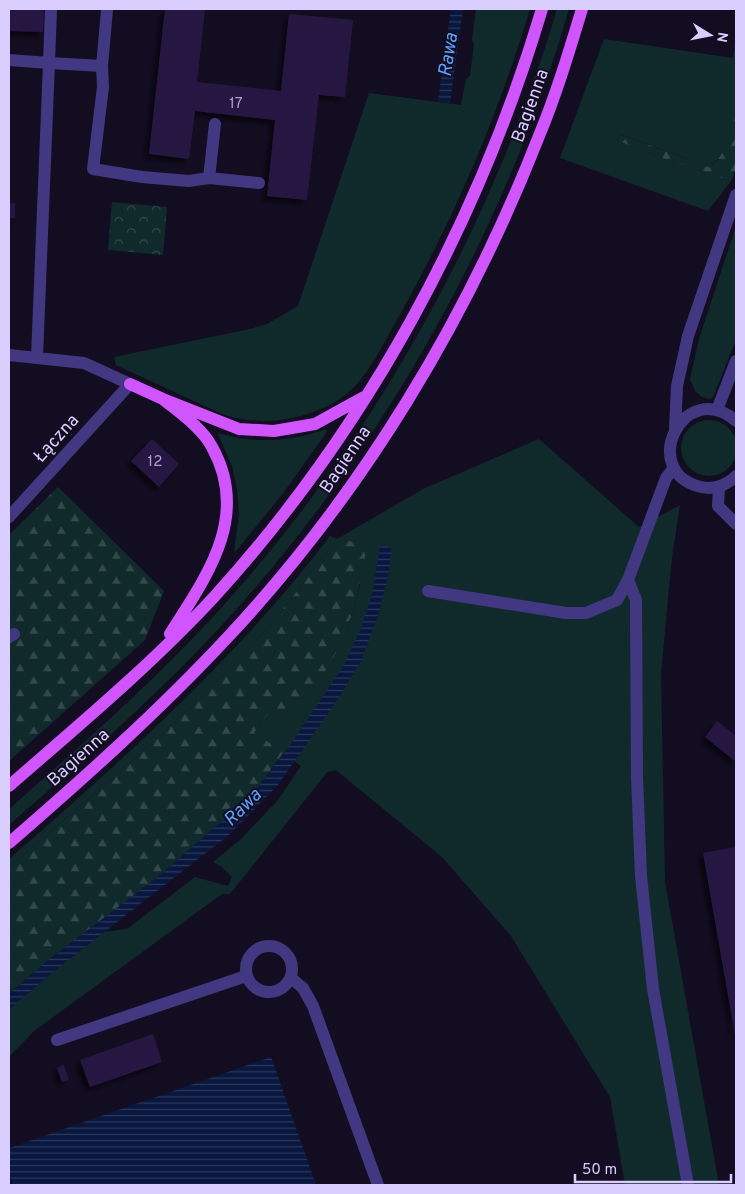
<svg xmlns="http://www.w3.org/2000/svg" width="745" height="1194" font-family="Overpass,sans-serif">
<defs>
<pattern id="forest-firs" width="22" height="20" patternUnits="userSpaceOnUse" patternTransform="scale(1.25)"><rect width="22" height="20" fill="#102a2c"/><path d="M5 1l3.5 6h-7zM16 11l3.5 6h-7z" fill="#32484c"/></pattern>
<pattern id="park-crowns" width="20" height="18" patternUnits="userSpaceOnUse" patternTransform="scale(1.25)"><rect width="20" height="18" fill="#102a2c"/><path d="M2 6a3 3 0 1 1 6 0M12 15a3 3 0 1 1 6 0" fill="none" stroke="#32484c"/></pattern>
<pattern id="water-rules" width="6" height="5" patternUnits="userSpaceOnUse" patternTransform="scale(1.25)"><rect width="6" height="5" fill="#09173f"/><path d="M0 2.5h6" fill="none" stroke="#2c385c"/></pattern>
<filter id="shadow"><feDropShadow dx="-4.5" dy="4.5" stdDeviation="2.5" flood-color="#0009"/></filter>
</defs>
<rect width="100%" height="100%" fill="#130d22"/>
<!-- grass -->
<path fill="#102a2c" d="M476 9H530C497 119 451 225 394 325 380 349 367 379 344 396 311 420 260 428 222 414L116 365 114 357 250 329 267 324 298 306 369 93 461 105 466 79 470 76 474 44 472 40Z
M557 9H569C503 239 373 466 209 639 146 705 78 765 9 825V809C78 748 148 687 211 619 336 484 436 324 506 153 525 106 543 58 557 9Z
M736 33C736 59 739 87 736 114 735 130 723 159 709 167L620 134 616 140 677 164 731 181 708 211 560 158 604 39 733 58Z
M736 226V340L713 397 710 399 702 397 695 391 690 379 699 339Z
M681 448a28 28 0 1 1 56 0a28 28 0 1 1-56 0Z
M325 429 327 431 324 436 284 492 237 550 234 552 239 514 237 489 232 466 218 434C226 434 236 438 245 439 272 442 300 439 325 429Z
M539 439 639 527 680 505 672 557 661 673 665 882 719 1185H625L610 1097 511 936 442 857 336 770 327 772 325 775 230 894H222L34 1031 9 1057V1009L58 968 104 932 127 929 195 877 228 886 232 877 222 867 213 862 240 840 278 800 301 766 254 733 269 713 287 724 336 652 350 621 360 585 337 539C305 580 275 622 239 660 167 734 86 800 9 868V859C124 759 237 658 330 536L337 539 423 489Z"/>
<!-- forest -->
<path fill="url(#forest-firs)" d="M736 115V168L731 181 677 164 616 140 619 134 709 167C726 157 730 133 736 115Z
M58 487 164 591 145 640 9 761V535Z
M337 539 367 544C361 581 354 618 337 651 323 677 303 701 287 725L269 713 254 733 284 752 251 796 158 877 47 961 9 994V868C86 800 167 734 239 660 275 622 305 580 337 539Z"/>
<!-- park -->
<path fill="url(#park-crowns)" d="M112 202 167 207 163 255 108 250Z"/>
<!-- water -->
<path fill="url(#water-rules)" d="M451 9H463L450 103 438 101Z
M380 545 392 547 388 576 379 613 360 663 334 705 278 785 229 835 58 968 9 1009V994L47 961 158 877 251 796 288 748 344 665 361 628 373 590Z
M271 1057 316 1185H13L9 1173V1148Z"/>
<!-- building -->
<path fill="#261943" filter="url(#shadow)" d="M9 9H44L43 32 9 31Z
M165 9H205L197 82 281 91 289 14 353 20 345 97 319 95 307 200 267 196 275 120 195 111 189 159 149 154Z
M9 203H15V218H9Z
M152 439 179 464 159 487 131 461Z
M717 721 736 736V762L705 737Z
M736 847V1035H735L703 853Z
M153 1034 162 1062 90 1087 80 1060Z
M64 1065 69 1080 62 1082 57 1068Z"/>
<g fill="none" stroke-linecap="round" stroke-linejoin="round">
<!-- minor -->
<path stroke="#423882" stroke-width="12" d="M51 9 49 63 102 66 103 87 93 169 142 177 189 181 209 178 259 183
M9 60 49 63 37 357
M102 66 107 10
M209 178 215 124
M9 355 84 363 130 384 9 517
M717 410 736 361
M736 421C684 376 637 472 701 487 714 490 727 485 736 476
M675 429 677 386 688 336 736 195
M719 487 718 506 736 524
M628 580 666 478 674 468
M428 591 566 613H586L617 600 628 580 636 600 637 777 641 876 653 989 688 1185
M9 637 14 634
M246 969a23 23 0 1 1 46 0a23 23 0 1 1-46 0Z
M291 978 303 988 313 1006 378 1185
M57 1040 246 976"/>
<!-- major -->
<path stroke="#d155ff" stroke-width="12" d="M130 384 163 399 239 429 274 431 315 424 364 397
M163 399C180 413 202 428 212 447 251 517 206 577 170 634
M9 786C79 725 151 665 214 597 366 430 478 224 542 9
M9 843C84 778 159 711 227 638 362 494 467 320 539 136 556 95 569 52 582 9"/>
</g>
<g text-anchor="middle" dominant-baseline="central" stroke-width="4" stroke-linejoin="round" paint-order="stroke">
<!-- number labels -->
<g font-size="15" fill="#aca1d0">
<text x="236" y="104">17</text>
<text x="155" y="462">12</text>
</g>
<!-- street labels -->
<g font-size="18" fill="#d9ceff" stroke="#130d22">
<text transform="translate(531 106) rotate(-70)">Bagienna</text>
<text transform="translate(57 439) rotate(-48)">Łączna</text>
<text transform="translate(346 460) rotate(-56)">Bagienna</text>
<text transform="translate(79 758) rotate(-42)">Bagienna</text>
</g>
<!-- water labels -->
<g font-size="19" font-style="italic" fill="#5ca3ff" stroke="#130d22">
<text transform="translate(449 55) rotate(-81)">Rawa</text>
<text transform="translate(243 808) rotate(-45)">Rawa</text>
</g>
</g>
<!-- border -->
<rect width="745" height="1194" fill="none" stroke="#d9ceff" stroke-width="20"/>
<!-- north arrow -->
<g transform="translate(710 35) rotate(100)" stroke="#130d22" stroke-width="4" paint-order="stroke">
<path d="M0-4L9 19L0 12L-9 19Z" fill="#d9ceff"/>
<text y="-8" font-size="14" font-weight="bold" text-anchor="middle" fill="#d9ceff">N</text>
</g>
<!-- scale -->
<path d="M575 1174v8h156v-8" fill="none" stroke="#d9ceff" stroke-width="2.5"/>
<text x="582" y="1174" font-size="15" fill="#d9ceff" stroke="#130d22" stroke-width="4" paint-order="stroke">50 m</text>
</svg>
